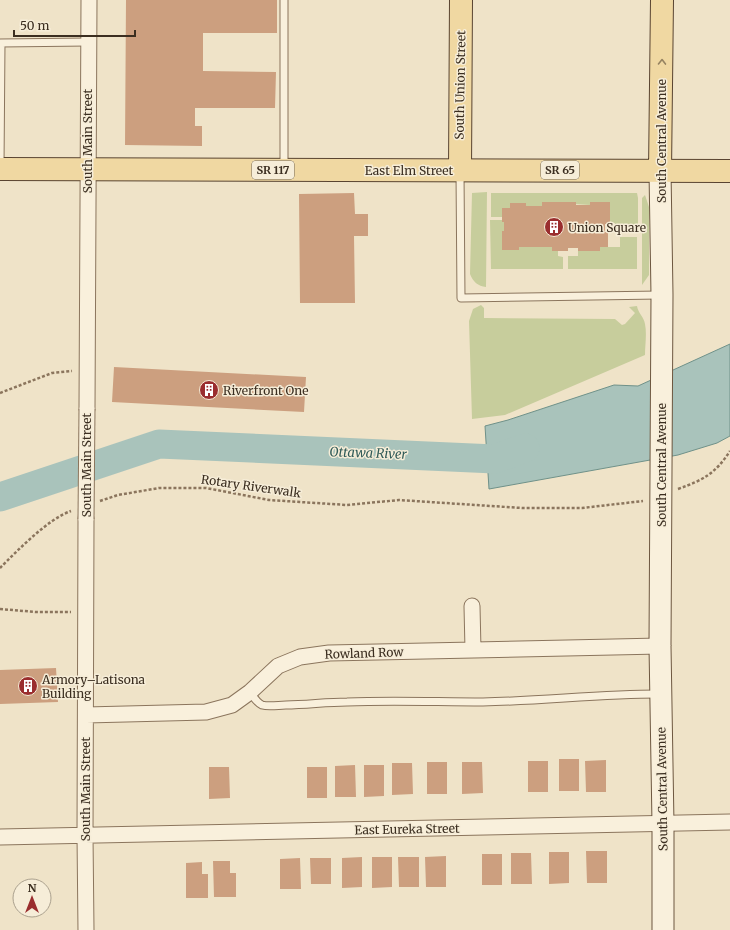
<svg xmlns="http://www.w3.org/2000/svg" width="730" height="930" font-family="Merriweather,serif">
<rect width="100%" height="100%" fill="#efe3c8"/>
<!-- green -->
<path fill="#c7cd9c" d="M487 192 486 287C478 286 473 282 470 274L472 193Z
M491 193H637L638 198V233L621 232 615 230V223H610L590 205 542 202V206H526V203H510V208H502V217H491Z
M645 195 649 207V275L642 285V198Z
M490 220H502V222H504V231H502V250H519V247H552V251H558V256L563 257V269H491Z
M620 237H637V269H568V256H578V251H599L600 247H620Z
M481 305 484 308V318L615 319 622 325 625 324 635 313 629 307 637 306C638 313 644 317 645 324 647 334 645 345 645 355L505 415 472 419 469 321 473 309Z"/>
<!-- water -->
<path fill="#a9c3bb" stroke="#6f9189" d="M730 344V436L717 443 678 455 489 489 485 426 508 420 614 385 638 386Z"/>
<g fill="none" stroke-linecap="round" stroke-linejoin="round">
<!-- river -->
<path stroke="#a9c3bb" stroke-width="29" d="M0 497 159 444 495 459 525 448"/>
</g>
<!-- building -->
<path fill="#cc9f7f" d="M126 0H277V33H203V71L276 72 275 108H195V126H202V146L125 145Z
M354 193 355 214H368V236H354L355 303H300L299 194Z
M542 202H576V205H590V202H610V224H605V232H608V247H600V251H578V248H568V251H552V247H519V250H502V231H504V222H502V208H510V203H526V206H542Z
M114 367 306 377 304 412 112 402Z
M56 668 58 702 0 704V670Z
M559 759H579V791H559Z
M606 760V792H586L585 761Z
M528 761H548V792H528Z
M427 762H447V794H427Z
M462 762H482L483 793 462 794Z
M392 763H412L413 794 392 795Z
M355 765 356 797H335V766Z
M364 765H384V796L364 797Z
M209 767H229L230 798 209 799Z
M307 767H327V798H307Z
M586 851H607V883H587Z
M549 852H569V883L549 884Z
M511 853H531L532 884H511Z
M482 854H502V885H482Z
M446 856V887H426L425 857Z
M362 857V887L342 888V858Z
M372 857H392V887L372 888Z
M398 857H419V887H399Z
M300 858 301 889H280V859Z
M310 858H331V884H311Z
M213 861H230V873H236V897H214Z
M202 862V874H208V898H186V863Z"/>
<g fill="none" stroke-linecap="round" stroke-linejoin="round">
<defs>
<path id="lane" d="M284 0V168
M0 43 88 42
M0 166 1 43
M460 172 461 298 660 295
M250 692C253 696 257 703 262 705 269 707 279 705 286 705 306 705 326 702 347 702 392 700 438 702 483 702 542 701 600 694 658 694"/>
<path id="street" d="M87 409 89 0
M86 519 85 835 86 930
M472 606 473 650
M86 715 206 712 232 705 250 692 278 666 300 657 329 653 660 646
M0 837 730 822"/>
<path id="secondary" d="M660 171 662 295 660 646 663 824V930"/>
<path id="primary" d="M0 169 730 171
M460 170 461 0
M660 171 662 0"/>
</defs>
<!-- lane casing -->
<use href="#lane" stroke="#8b755d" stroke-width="9"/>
<!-- street casing -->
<use href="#street" stroke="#8b755d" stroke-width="17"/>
<!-- secondary casing -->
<use href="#secondary" stroke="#6d5740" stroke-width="23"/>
<!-- primary casing -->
<use href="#primary" stroke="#594431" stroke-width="24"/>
<!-- path -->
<path stroke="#8b755d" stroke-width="2.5" stroke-dasharray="3 2" stroke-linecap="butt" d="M0 393 52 373 72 371
M678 489C703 480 715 474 730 451
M100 501 118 495 159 488H206L269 500 347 505 399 500 522 508H582L643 501
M0 568C18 550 48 519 71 511
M0 609 36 612H71"/>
<!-- lane -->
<use href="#lane" stroke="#f9f0dc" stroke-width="7"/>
<!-- street -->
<use href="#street" stroke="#f9f0dc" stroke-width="15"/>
<!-- secondary -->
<use href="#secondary" stroke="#f9f0dc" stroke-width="21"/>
<!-- primary -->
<use href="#primary" stroke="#f0d8a2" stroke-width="22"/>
<defs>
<path id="street-bridge" d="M86 519 87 409"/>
</defs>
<!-- street-bridge casing -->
<use href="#street-bridge" stroke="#8b755d" stroke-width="17" stroke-linecap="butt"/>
<!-- street-bridge -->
<use href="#street-bridge" stroke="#f9f0dc" stroke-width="15"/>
</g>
<!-- one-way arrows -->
<defs><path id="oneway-chevron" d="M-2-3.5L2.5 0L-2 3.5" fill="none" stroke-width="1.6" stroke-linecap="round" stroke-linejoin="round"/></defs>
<use stroke="#968361" href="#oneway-chevron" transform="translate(662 62) rotate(-89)"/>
<!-- icons -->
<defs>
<symbol id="building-disc" viewBox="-11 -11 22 22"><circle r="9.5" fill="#9a2d2e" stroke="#f6edd8"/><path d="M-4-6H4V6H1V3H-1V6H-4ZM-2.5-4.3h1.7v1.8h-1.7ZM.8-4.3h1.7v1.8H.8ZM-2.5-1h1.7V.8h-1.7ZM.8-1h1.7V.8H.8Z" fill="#fff"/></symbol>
</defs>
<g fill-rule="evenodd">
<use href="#building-disc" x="543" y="216" width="22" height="22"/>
<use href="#building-disc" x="198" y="379" width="22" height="22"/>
<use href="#building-disc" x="17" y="675" width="22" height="22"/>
</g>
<g text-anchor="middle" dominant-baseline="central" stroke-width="3" stroke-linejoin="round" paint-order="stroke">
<!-- shield labels -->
<g fill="#f6edd8" stroke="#736757" stroke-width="1">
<rect x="252" y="161" width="42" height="18" rx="3"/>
<rect x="541" y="161" width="38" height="18" rx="3"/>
</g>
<g font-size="11" font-weight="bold" fill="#3b2e20">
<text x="273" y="170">SR 117</text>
<text x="560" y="170">SR 65</text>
</g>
<!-- street labels -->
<g font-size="12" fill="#3b2e20" stroke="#f6edd8">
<text transform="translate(460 85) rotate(-89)">South Union Street</text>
<text transform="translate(87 141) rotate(-90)">South Main Street</text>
<text transform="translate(661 141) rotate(-90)">South Central Avenue</text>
<text x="409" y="170">East Elm Street</text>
<text transform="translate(86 465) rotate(-90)">South Main Street</text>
<text transform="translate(661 465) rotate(-90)">South Central Avenue</text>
<text transform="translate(251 486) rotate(8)">Rotary Riverwalk</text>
<text transform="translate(364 653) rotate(-2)">Rowland Row</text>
<text transform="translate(85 789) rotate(-90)">South Main Street</text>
<text transform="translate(662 789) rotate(-91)">South Central Avenue</text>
<text transform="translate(407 829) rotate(-1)">East Eureka Street</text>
</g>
<!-- poi labels -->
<g font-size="12" fill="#3b2e20" stroke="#f6edd8" text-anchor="start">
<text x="568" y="227">Union Square</text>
<text x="223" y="390">Riverfront One</text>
<text x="42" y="679">Armory–Latisona<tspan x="42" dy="14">Building</tspan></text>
</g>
<!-- water labels -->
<g font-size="13" font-style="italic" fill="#305b58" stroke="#f6edd8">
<text transform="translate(368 453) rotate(2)">Ottawa River</text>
</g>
</g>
<!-- north arrow -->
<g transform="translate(32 898)"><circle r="19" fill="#f6edd8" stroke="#aba18e"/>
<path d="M0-3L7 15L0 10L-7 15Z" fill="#9a2d2e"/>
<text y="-6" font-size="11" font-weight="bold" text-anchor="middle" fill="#3b2e20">N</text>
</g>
<!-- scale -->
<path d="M14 30v6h121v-6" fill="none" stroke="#3b2e20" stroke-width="2"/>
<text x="20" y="30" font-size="12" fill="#3b2e20" stroke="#f6edd8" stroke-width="3" paint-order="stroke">50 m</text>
</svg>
